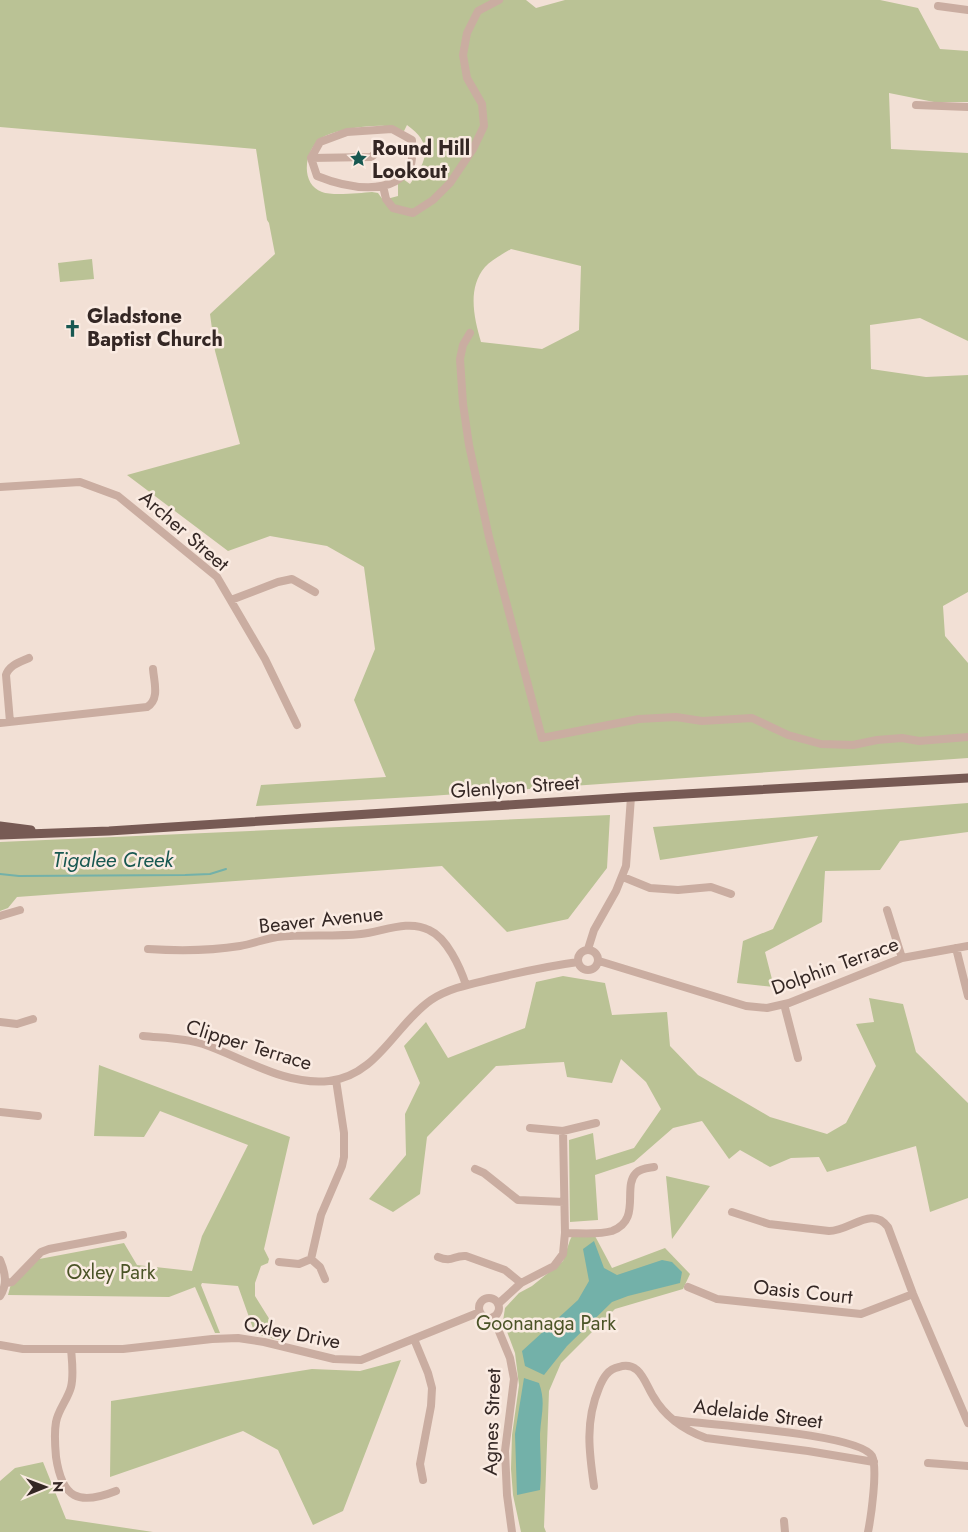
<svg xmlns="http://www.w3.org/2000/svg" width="968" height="1532" font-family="Jost,sans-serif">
<rect width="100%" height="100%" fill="#f2e0d5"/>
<!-- green -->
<path fill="#bac295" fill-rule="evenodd" d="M0 0H526L536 8 565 0H880L918 8 940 49 968 51V102H934L889 93 891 149 968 153V341L920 318 870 325 871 369 926 377 968 375V592L943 606 945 636 968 663V758L430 796 256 806 261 785 386 777 354 700 375 649 364 567 327 546 270 536 228 551 127 475 240 444 215 351 210 314 275 254 269 223 267 220 256 149 0 127ZM407 125C434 144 427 161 410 184L403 179 398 183V196L383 200 378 193 372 192C360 193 332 196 322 192 298 183 305 145 325 136 340 129 369 125 385 126 391 127 398 130 404 131ZM511 249 581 266 579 330 542 349 481 342C474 318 467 288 485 267 491 260 503 254 511 249Z
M92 259 94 279 60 282 58 263Z
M968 803V832L900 841 880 870 825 871 822 922 765 952 774 987 737 983 743 941 773 929 818 836 660 860 653 827Z
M610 815 607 868 568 919 507 932 442 866 17 897 8 908 0 911V842Z
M563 976 605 983 612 1015 667 1012 670 1046 698 1075 770 1117 827 1134 846 1123 876 1066 856 1024 874 1022 869 998 903 1004 916 1052 968 1103V1198L930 1212 916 1146 827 1172 819 1157 791 1158 770 1167 740 1150 729 1159 702 1121 673 1128 634 1162 595 1175 598 1220 570 1222 569 1140 593 1133 596 1160 634 1148 661 1109 646 1082 621 1059 612 1083 567 1077 564 1062 496 1066 427 1137 420 1194 393 1212 369 1199 406 1155 405 1114 420 1083 404 1046 426 1022 448 1058 525 1028 536 982Z
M99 1065 290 1137 264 1249 269 1259 268 1263 261 1266 255 1283V1296L283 1341 255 1334 238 1286 202 1283 201 1285 220 1333H215L195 1287 169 1297 8 1295 11 1284 34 1260 124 1243 137 1265 192 1271 202 1236 248 1145 160 1111 144 1137 94 1136Z
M666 1176 710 1186 672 1239Z
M572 1236H595L612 1268 665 1248 690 1274 683 1289 615 1309 561 1363 549 1391 544 1527 546 1532H521L513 1495 511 1469 512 1435 519 1385 515 1353 503 1321 505 1308 519 1293 532 1286 563 1261 570 1240Z
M401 1360 343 1511 313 1525 278 1450 243 1431 110 1477 111 1401 312 1369 360 1371Z
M43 1462 66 1519 153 1532H0V1481L15 1468Z"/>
<!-- water -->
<path fill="#73b1a9" d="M594 1241 604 1268 617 1275 662 1260 672 1262 682 1272 680 1283 628 1296 612 1302 567 1346 544 1375 525 1366 522 1351 578 1300 589 1281 583 1249Z
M524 1378 539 1383C546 1402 541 1415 540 1434 540 1453 542 1471 540 1490L517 1495 515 1434Z"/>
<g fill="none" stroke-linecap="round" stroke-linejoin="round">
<!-- stream -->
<path stroke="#73b1a9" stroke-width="2" d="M0 874 19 876 185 875 210 874 226 869"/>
<!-- minor -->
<path stroke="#caada1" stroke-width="8" d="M938 6 968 10
M916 105 968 107
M392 129 412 140C412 147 413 158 411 164 395 199 344 187 317 176L311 158 320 142 347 132Z
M311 158 371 157 383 148
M383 186 386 199 393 208 413 213 433 200 450 183 473 149 484 126 482 104 467 78 463 55 467 33 478 11 499 0
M470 333 463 345 460 359 463 404 469 445 489 537 542 738 639 719 676 717 702 721 752 718 788 735 821 744 853 745 877 740 902 738 919 741 968 737
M0 487 80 482 118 496 217 577 265 659 297 725
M231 600 278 582 292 579 315 592
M10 722 6 675C9 665 20 662 29 658
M0 723 147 707C160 699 154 682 153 669
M623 877 650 888 678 890 711 887 731 894
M887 910 902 958
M0 916 20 910
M956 948 968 996
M148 949C179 951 209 951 240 946 252 944 264 939 277 937 305 934 333 937 361 934 382 932 408 919 429 930 447 938 460 967 466 985
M588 949 594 930 616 891 626 866 631 797
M578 960a10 10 0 1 1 20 0a10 10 0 1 1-20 0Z
M599 961 746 1006 767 1008 789 1003 902 958 968 946
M784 1004 798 1058
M0 1022 17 1024 33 1019
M143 1036C163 1038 184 1038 203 1044 244 1058 285 1086 329 1081 377 1076 395 1025 431 1000 449 988 471 984 492 979 521 972 549 966 578 962
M0 1112 38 1116
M530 1128 563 1131 596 1123
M475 1169 484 1173 518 1200 564 1202
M732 1212 769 1224 829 1231C850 1231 872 1205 888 1227L913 1294 968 1423
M565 1233C580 1233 598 1235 612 1231 642 1220 622 1187 636 1173 641 1168 648 1168 654 1167
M438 1257C453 1263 453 1255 466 1256L505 1270 521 1283
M311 1259 321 1215 342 1166 344 1157V1133L336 1080
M0 1260C5 1272 8 1284 0 1296
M279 1262 299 1264 311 1259 320 1267 325 1279
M6 1283 12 1282 41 1252 49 1249 123 1235
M688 1287 717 1299 861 1314 913 1294
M479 1308a10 10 0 1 1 20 0a10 10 0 1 1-20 0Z
M498 1304 521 1283 554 1266 563 1254 565 1233 563 1131
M493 1317 510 1358 514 1379 505 1451 507 1495 512 1532
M414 1339 428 1373 432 1388 431 1406 420 1464 423 1480
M0 1345 23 1349H123L212 1339 238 1338 264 1342 334 1359 361 1360 480 1312
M71 1349C72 1361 74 1375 71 1387 68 1399 58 1410 56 1422 54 1433 55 1446 56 1457 62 1498 78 1506 116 1491
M675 1420C705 1425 859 1433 872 1456 878 1468 871 1517 868 1532
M928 1463 968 1466
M594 1486C589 1452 585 1421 599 1388 603 1378 608 1369 619 1367 625 1365 632 1366 637 1370 644 1376 648 1388 653 1396 665 1417 684 1430 706 1438L808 1451 874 1462
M784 1521 785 1532"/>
<!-- major -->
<path stroke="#775a54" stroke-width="9" d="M0 826 31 830
M0 835 109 831 631 797 968 778"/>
</g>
<!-- icons -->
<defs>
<symbol id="sight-bare" viewBox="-9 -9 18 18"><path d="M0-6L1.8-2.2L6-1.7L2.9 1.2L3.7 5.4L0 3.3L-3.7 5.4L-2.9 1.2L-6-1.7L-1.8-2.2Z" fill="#185851" stroke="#faebe2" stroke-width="2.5" paint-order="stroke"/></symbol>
<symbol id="church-bare" viewBox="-9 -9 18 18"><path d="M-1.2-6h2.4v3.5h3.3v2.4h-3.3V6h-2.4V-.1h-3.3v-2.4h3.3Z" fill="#185851" stroke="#faebe2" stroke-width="2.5" paint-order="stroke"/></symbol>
</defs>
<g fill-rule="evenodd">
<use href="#sight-bare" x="346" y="146" width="25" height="25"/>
<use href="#church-bare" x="60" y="316" width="25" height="25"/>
</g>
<g text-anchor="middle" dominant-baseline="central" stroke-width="5" stroke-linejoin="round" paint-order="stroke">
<!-- poi labels -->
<g font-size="20" font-weight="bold" fill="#342724" stroke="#faebe2" text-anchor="start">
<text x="372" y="148">Round Hill<tspan x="372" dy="23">Lookout</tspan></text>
<text x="87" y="316">Gladstone<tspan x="87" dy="23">Baptist Church</tspan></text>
</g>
<!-- street labels -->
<g font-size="20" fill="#342724" stroke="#faebe2">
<text transform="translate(184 531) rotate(41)">Archer Street</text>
<text transform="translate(515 787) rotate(-4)">Glenlyon Street</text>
<text transform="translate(321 920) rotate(-6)">Beaver Avenue</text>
<text transform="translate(835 966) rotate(-20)">Dolphin Terrace</text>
<text transform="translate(249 1045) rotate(17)">Clipper Terrace</text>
<text transform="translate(803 1292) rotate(6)">Oasis Court</text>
<text transform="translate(292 1333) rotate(11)">Oxley Drive</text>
<text transform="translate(758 1414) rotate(7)">Adelaide Street</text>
<text transform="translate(492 1422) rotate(-88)">Agnes Street</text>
</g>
<!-- park labels -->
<g font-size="20" fill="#4b5427" stroke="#faebe2">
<text x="111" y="1272">Oxley Park</text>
<text x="546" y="1323">Goonanaga Park</text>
</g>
<!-- water labels -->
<g font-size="21" font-style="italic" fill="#185851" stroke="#faebe2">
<text x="113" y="860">Tigalee Creek</text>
</g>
</g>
<!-- north arrow -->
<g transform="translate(45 1487) rotate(89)" stroke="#faebe2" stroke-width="4" paint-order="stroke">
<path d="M0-4L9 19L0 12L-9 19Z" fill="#342724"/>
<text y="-8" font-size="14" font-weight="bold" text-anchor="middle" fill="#342724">N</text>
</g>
</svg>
